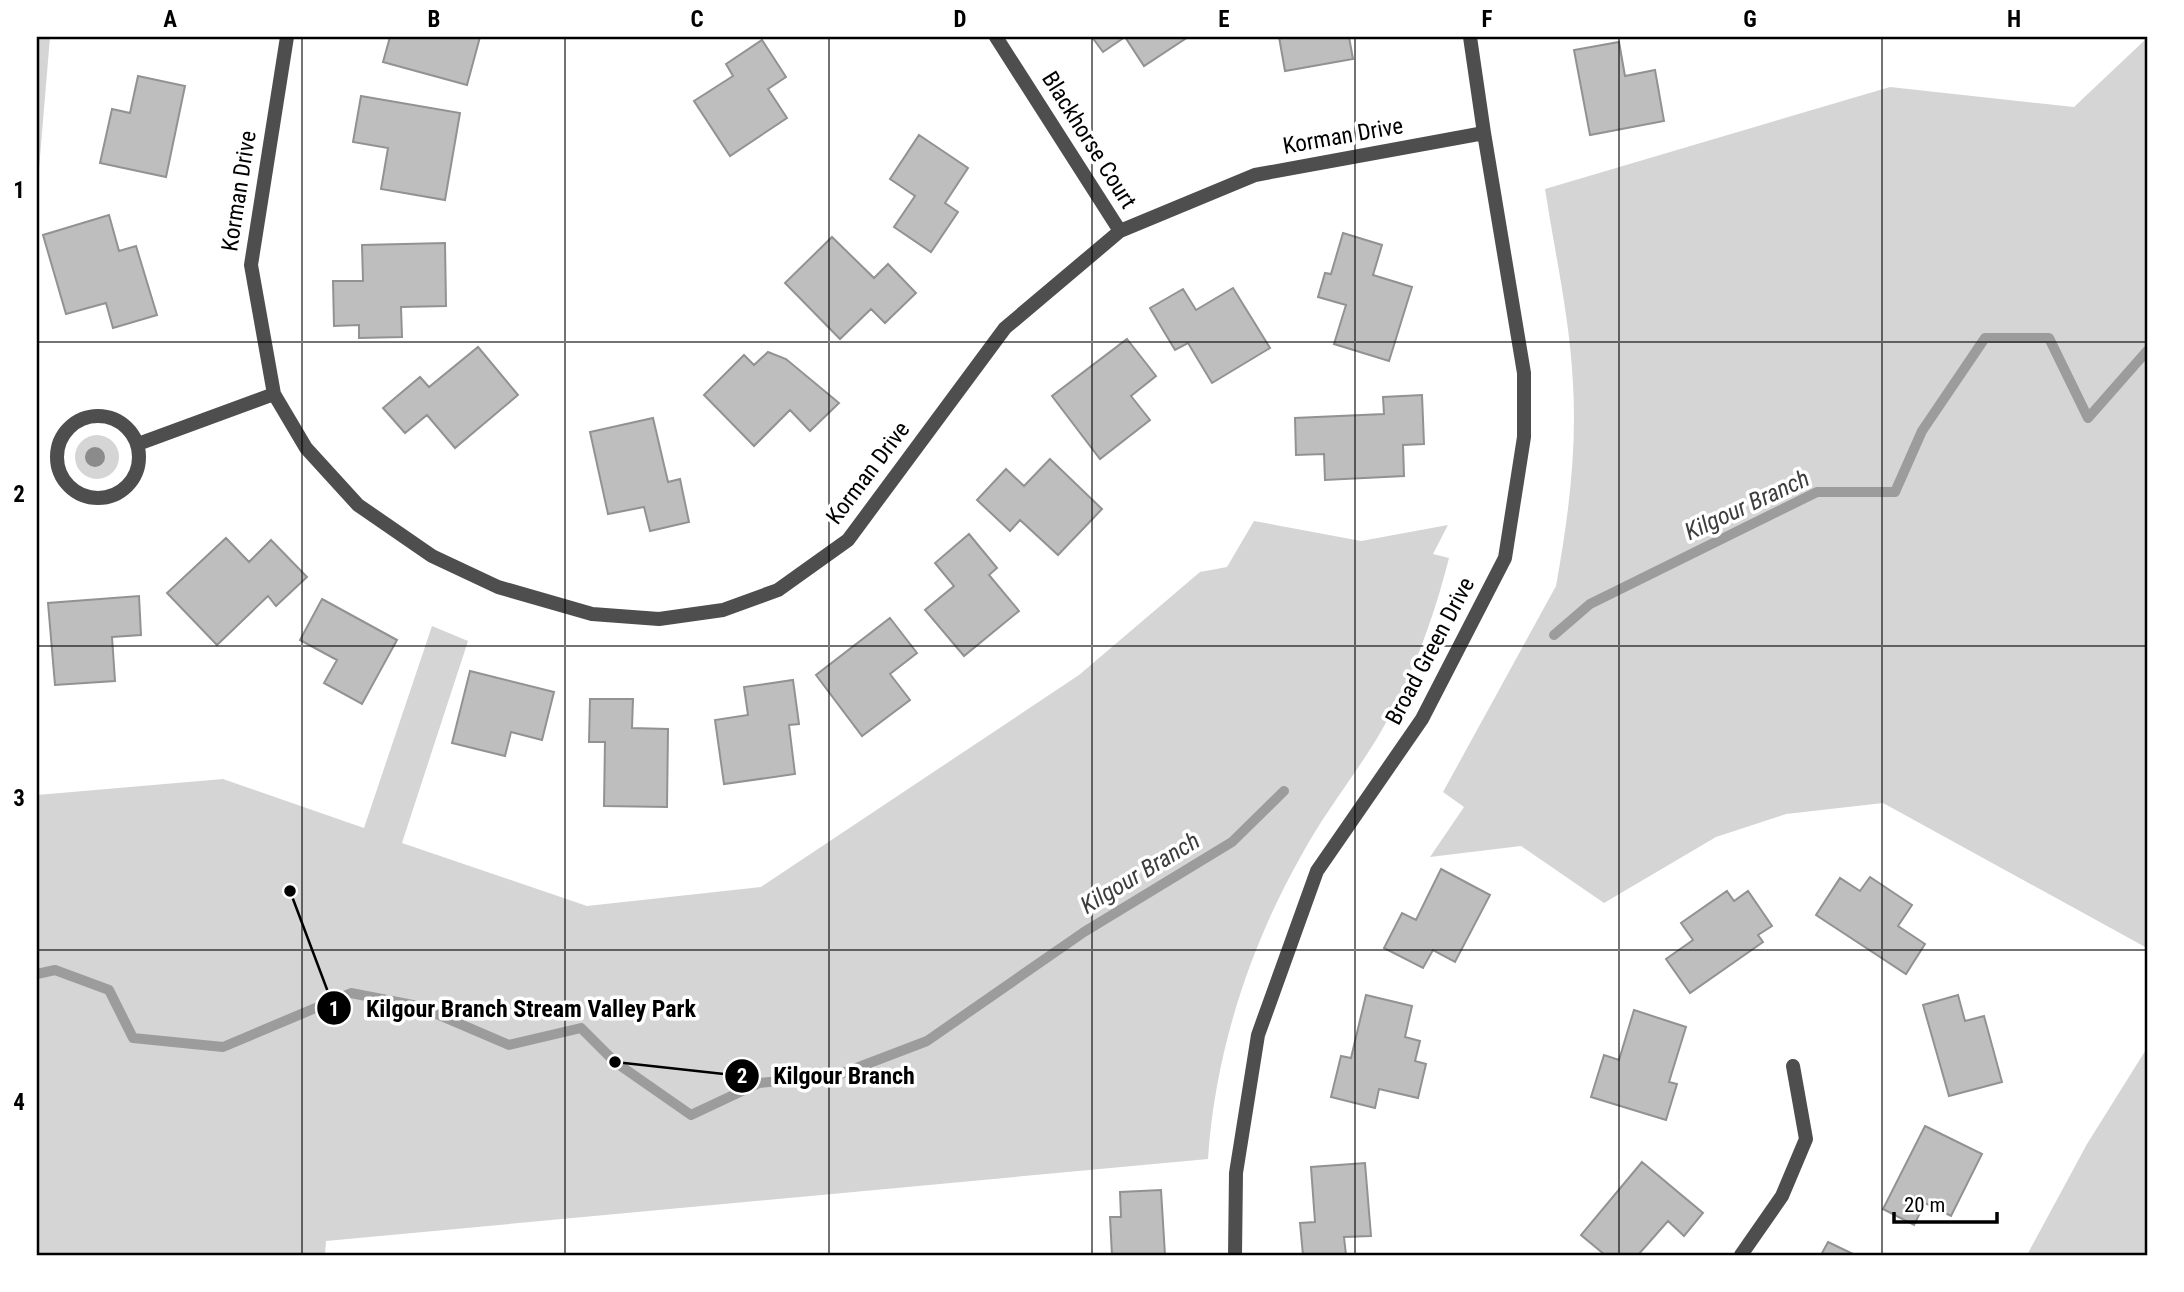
<svg xmlns="http://www.w3.org/2000/svg" width="2184" height="1292" font-family="'Roboto Condensed',sans-serif">
<rect width="100%" height="100%" fill="#fff"/>
<!-- green -->
<path fill="#d5d5d5" d="M37 37H50L39 169 37 170Z
M2147 38V948L1883 803 1786 814 1716 837 1604 903 1521 846 1430 857 1464 807 1443 792 1556 586C1568 519 1577 453 1573 384 1570 319 1555 254 1545 189L1890 87 2074 107Z
M75 457a22 22 0 1 1 44 0a22 22 0 1 1-44 0Z
M1254 521 1361 541 1448 525 1433 554 1449 558C1433 621 1410 684 1376 740 1352 779 1323 815 1301 856 1249 948 1215 1053 1208 1159L326 1241 325 1255H37V795L223 779 364 828 432 626 468 641 402 843 587 906 761 887 1079 675 1200 572 1227 567Z
M2147 1048V1255H2027L2087 1144Z"/>
<g fill="none" stroke-linecap="round" stroke-linejoin="round">
<!-- stream -->
<path stroke="#9c9c9c" stroke-width="10" d="M1554 635 1590 604 1817 492H1895L1922 431 1985 338H2049L2088 418 2147 351
M37 974 55 970 109 990 133 1038 223 1047 351 993 418 1006 509 1045 581 1028 615 1062 691 1115 759 1083 838 1075 927 1041 1084 932 1232 842 1284 791"/>
</g>
<!-- building -->
<path fill="#bebebe" stroke="#929292" stroke-width="2" d="M390 37H480L467 85 383 62Z
M1092 37H1188L1144 66 1125 37 1103 52Z
M1279 37H1349L1353 59 1285 71Z
M762 40 786 77 768 89 787 118 730 156 694 101 733 76 726 64Z
M1619 42 1625 76 1655 70 1664 121 1590 135 1574 50Z
M138 76 185 86 166 177 100 163 112 109 130 113Z
M361 96 460 113 445 200 381 189 388 148 353 142Z
M919 135 968 168 945 203 958 212 931 252 894 227 915 196 890 179Z
M109 215 119 251 136 246 157 315 113 328 106 303 66 314 43 235Z
M1343 233 1382 245 1373 275 1412 287 1389 361 1334 344 1346 305 1318 297 1325 273 1331 274Z
M832 237 874 278 888 264 916 293 885 323 871 309 840 339 785 283Z
M445 243 446 306 401 307 402 337 359 338V325L334 326 333 281H363L362 245Z
M1233 288 1270 348 1212 383 1188 343 1175 350 1150 308 1183 289 1196 310Z
M1127 339 1156 376 1131 396 1150 420 1100 459 1052 396Z
M478 347 518 395 455 448 427 415 405 433 383 408 420 377 429 387Z
M768 352 786 359 839 403 810 431 790 410 754 446 704 395 744 355 754 365Z
M1422 395 1424 444 1403 445 1404 476 1325 480 1324 454 1296 455 1295 418 1384 414 1383 397Z
M653 418 668 482 680 479 689 522 650 531 644 507 608 514 590 432Z
M1050 459 1102 509 1058 555 1020 520 1010 531 977 500 1006 469 1024 486Z
M969 534 997 568 989 575 1019 611 964 656 925 610 954 586 935 563Z
M226 538 249 562 271 540 307 577 276 606 268 596 217 645 167 593Z
M139 596 141 635 112 637 115 681 55 685 48 603Z
M322 599 397 640 362 704 324 683 337 660 300 640Z
M890 618 917 653 890 674 910 700 862 736 816 675Z
M470 671 554 692 542 740 511 732 505 756 452 743Z
M793 680 799 724 789 725 795 774 724 784 715 720 748 715 744 687Z
M590 699H633L632 728 668 729 667 807 604 806 605 742H589Z
M1441 869 1490 895 1455 962 1433 950 1423 968 1384 948 1402 913 1416 920Z
M1870 877 1912 905 1898 926 1925 944 1906 974 1816 915 1840 878 1860 891Z
M1727 891 1734 901 1748 891 1772 926 1758 935 1763 942 1690 993 1666 959 1693 940 1681 923Z
M1366 995 1412 1006 1405 1037 1420 1041 1415 1061 1426 1064 1418 1098 1379 1089 1375 1108 1331 1097 1341 1056 1351 1058Z
M1958 995 1965 1021 1984 1016 2002 1082 1949 1096 1923 1005Z
M1634 1010 1686 1027 1669 1082 1677 1084 1666 1120 1591 1097 1604 1055 1619 1060Z
M1925 1126 1982 1154 1951 1216 1925 1203 1914 1225 1883 1209Z
M1642 1162 1703 1213 1684 1236 1668 1221 1638 1255H1605L1581 1235Z
M1365 1163 1371 1236 1344 1237 1346 1255H1303L1300 1223 1315 1222 1311 1167Z
M1161 1190 1165 1255H1112L1110 1217H1121L1120 1192Z
M1828 1242 1855 1255H1821Z"/>
<g fill="none" stroke-linecap="round" stroke-linejoin="round">
<!-- minor -->
<path stroke="#4e4e4e" stroke-width="14" d="M287 37 251 265 274 394 306 448 358 505 432 556 498 587 592 614 659 619 723 610 778 590 848 540 1005 328 1120 231 1255 175 1484 133
M996 37 1120 231
M57 457a41 41 0 1 1 82 0a41 41 0 1 1-82 0Z
M138 444 274 394
M1235 1255 1236 1173 1258 1035 1317 871 1422 719 1505 558 1524 437V373L1484 133 1470 37
M1741 1255 1782 1196 1806 1139 1793 1066"/>
</g>
<!-- trees -->
<circle fill="#8b8b8b" cx="95" cy="457" r="10"/>
<!-- grid -->
<path fill="none" stroke="#000" stroke-width="2" stroke-opacity="0.55" d="M302 37V1255M565 37V1255M829 37V1255M1092 37V1255M1355 37V1255M1619 37V1255M1882 37V1255M37 342H2147M37 646H2147M37 950H2147"/>
<g text-anchor="middle" dominant-baseline="central" stroke-width="7" stroke-linejoin="round" paint-order="stroke">
<!-- street labels -->
<g font-size="23" fill="#000" stroke="#fff">
<text transform="translate(1343 136) rotate(-10)">Korman Drive</text>
<text transform="translate(1089 140) rotate(58)">Blackhorse Court</text>
<text transform="translate(239 191) rotate(-81)">Korman Drive</text>
<text transform="translate(868 473) rotate(-53)">Korman Drive</text>
<text transform="translate(1430 651) rotate(-62)">Broad Green Drive</text>
</g>
<!-- water labels -->
<g font-size="24" font-style="italic" fill="#3d3d3d" stroke="#fff">
<text transform="translate(1747 505) rotate(-25)">Kilgour Branch</text>
<text transform="translate(1140 873) rotate(-31)">Kilgour Branch</text>
</g>
</g>
<!-- callouts -->
<path fill="none" stroke="#000" stroke-width="2.5" d="M290 891L334 1008M615 1062L742 1076"/>
<g fill="#000" stroke="#fff" stroke-width="2.5">
<circle cx="290" cy="891" r="7"/>
<circle cx="615" cy="1062" r="7"/>
<circle cx="334" cy="1008" r="18"/>
<circle cx="742" cy="1076" r="18"/>
</g>
<g font-size="21" text-anchor="middle" font-weight="bold" fill="#fff">
<text x="334" y="1016">1</text>
<text x="742" y="1083">2</text>
</g>
<g font-size="24" text-anchor="middle" font-weight="bold" fill="#000" stroke="#fff" stroke-width="7" stroke-linejoin="round" paint-order="stroke">
<text x="531" y="1017">Kilgour Branch Stream Valley Park</text>
<text x="844" y="1084">Kilgour Branch</text>
</g>
<!-- border -->
<rect width="2184" height="1292" fill="none" stroke="#ffffff" stroke-width="77"/>
<!-- scale -->
<path d="M1894 1212v10h103v-10" fill="none" stroke="#000000" stroke-width="3.5"/>
<text x="1904" y="1212" font-size="21" fill="#000000" stroke="#ffffff" stroke-width="5" paint-order="stroke">20 m</text>
<rect x="38" y="38" width="2108" height="1216" fill="none" stroke="#000" stroke-width="2.5"/>
<g font-size="23" text-anchor="middle" font-weight="bold" fill="#000">
<text x="170" y="27">A</text>
<text x="434" y="27">B</text>
<text x="697" y="27">C</text>
<text x="960" y="27">D</text>
<text x="1224" y="27">E</text>
<text x="1487" y="27">F</text>
<text x="1750" y="27">G</text>
<text x="2014" y="27">H</text>
<text x="19" y="198">1</text>
<text x="19" y="502">2</text>
<text x="19" y="806">3</text>
<text x="19" y="1110">4</text>
</g>
</svg>
